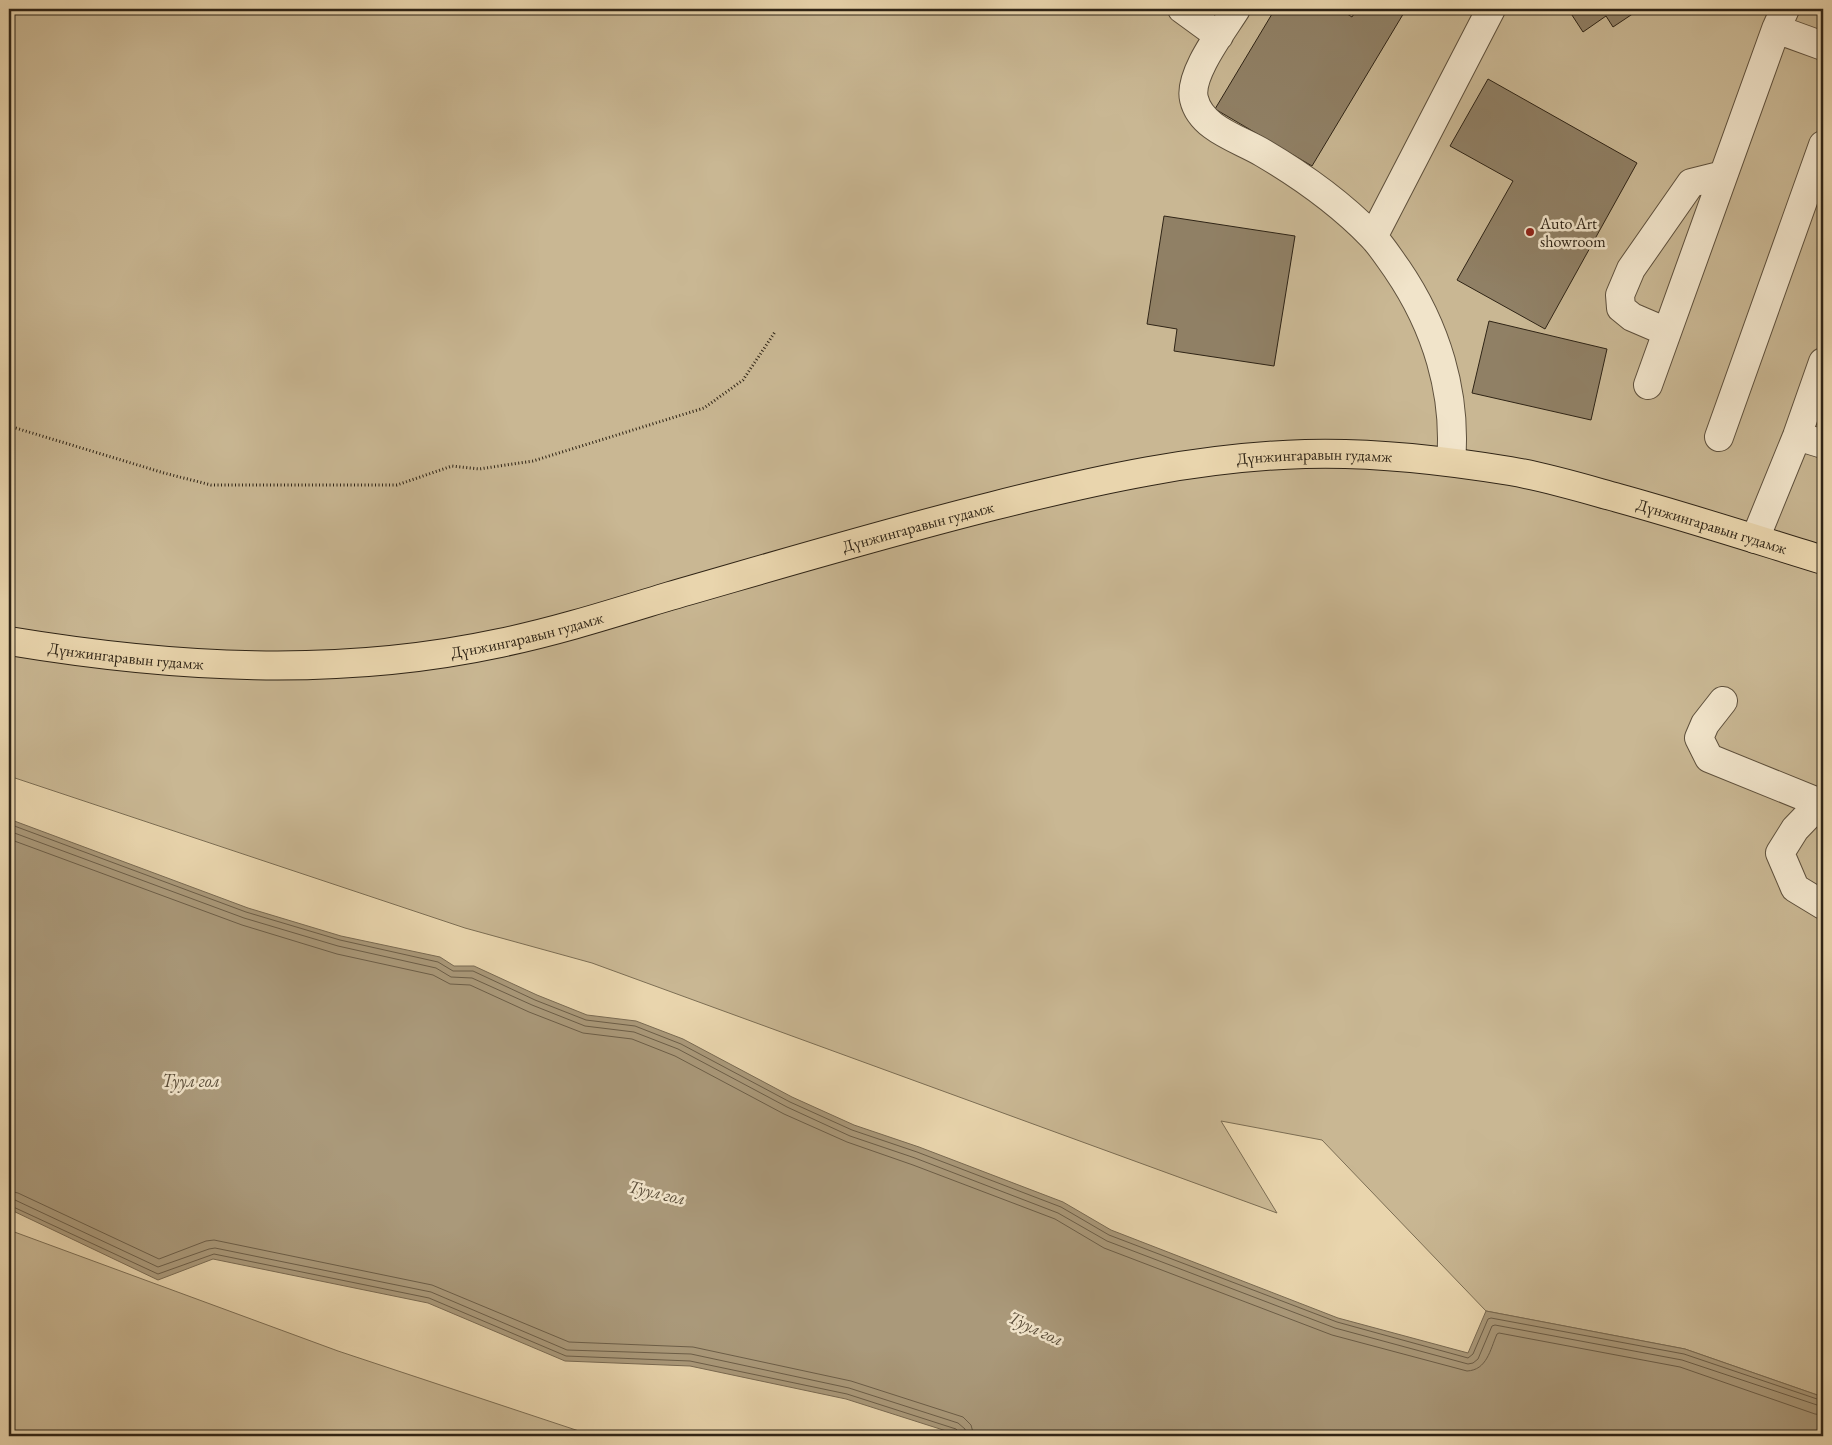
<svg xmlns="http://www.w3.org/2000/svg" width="1832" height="1445" font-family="'EB Garamond',serif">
<rect width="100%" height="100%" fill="#e9d5ad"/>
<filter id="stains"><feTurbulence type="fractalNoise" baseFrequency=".004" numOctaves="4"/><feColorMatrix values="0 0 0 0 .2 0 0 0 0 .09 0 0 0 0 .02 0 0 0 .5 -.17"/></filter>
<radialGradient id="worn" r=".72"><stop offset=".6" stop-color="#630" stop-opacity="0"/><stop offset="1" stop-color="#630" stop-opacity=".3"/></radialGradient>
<!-- green -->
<path fill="#c9b793" stroke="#7c6e54" d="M9 9H1823V1397L1685 1349 1486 1311 1322 1140 1221 1121 1277 1213 592 963 465 928 9 776Z
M9 1230 338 1351 594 1436H9Z"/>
<!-- water -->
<path fill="#aa997a" stroke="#796a52" d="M9 819 248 908 341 936 440 957 454 966H474L537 995 587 1015 636 1021 683 1039 792 1097 854 1125 919 1147 1063 1202 1111 1230 1338 1318 1468 1353 1486 1311 1685 1349 1823 1397V1436H962L846 1399 690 1366 565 1361 428 1303 213 1259 158 1280 9 1209Z"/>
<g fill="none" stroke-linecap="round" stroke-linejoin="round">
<!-- shore -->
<path stroke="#6c5e48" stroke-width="1" d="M9 824 246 912 340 940 438 962 453 971H473L535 1000 586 1020 635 1026 681 1044 790 1102 852 1130 917 1152 1061 1207 1109 1235 1337 1322 1468 1358 1473 1354 1488 1319 1491 1318 1684 1354 1823 1401
M9 831 244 918 338 946 436 968 451 977 472 978 532 1005 585 1026 634 1032 678 1049 787 1107 850 1136 915 1158 1058 1213 1107 1241 1335 1328 1468 1364 1473 1363 1478 1359 1492 1326 1495 1325 1682 1360 1823 1407
M9 839 242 925 337 954 433 975 450 984 470 985 529 1012 583 1033 632 1039 675 1056 784 1114 847 1142 913 1165 1055 1219 1104 1248 1332 1335 1467 1371C1487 1370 1490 1350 1497 1334L1499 1333 1680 1367 1815 1414 1823 1415
M9 1191 18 1193 159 1259 206 1241 214 1240 432 1285 569 1342 693 1347 851 1381 963 1417 971 1425 974 1436
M9 1199 15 1200 158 1267 209 1249 215 1248 431 1292 567 1350 691 1354 849 1388 958 1423 965 1429 966 1436
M9 1205 158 1274 214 1254 429 1298 566 1356 690 1361 847 1394 956 1429 959 1432 960 1436"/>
</g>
<!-- building -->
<path fill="#908065" stroke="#2f2416" d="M1275 9H1339L1352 17 1357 9H1400L1405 11 1312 166 1215 109Z
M1568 9H1640L1613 27 1606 16 1583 32Z
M1488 79 1637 163 1545 329 1457 280 1513 181 1450 146Z
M1164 216 1295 236 1274 366 1174 351 1177 329 1147 324Z
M1489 321 1607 349 1591 420 1472 393Z"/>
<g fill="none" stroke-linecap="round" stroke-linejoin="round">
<defs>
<path id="minor" d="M1182 9 1219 36
M1236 9C1223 30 1188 75 1194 99 1201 129 1240 139 1263 153 1302 176 1340 203 1372 236 1381 245 1389 258 1397 269 1436 326 1457 393 1451 462
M1776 29 1823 46
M1373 237 1491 9
M1667 332 1632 317 1621 308 1620 295 1631 269 1691 183 1723 175
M1648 385 1776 29 1785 9
M1797 436 1823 444
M1719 437 1823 145
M1755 539 1797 436 1823 362
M1723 701 1705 724 1699 738 1709 758 1820 803 1823 800
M1820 803 1795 829 1780 853 1795 888 1823 905"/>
<g id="major">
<path id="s1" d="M9 641C172 668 337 678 500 643 558 631 614 613 670 596 778 565 885 533 993 506 1096 480 1199 457 1305 454 1373 452 1443 460 1510 471 1546 477 1582 488 1618 498 1687 517 1755 539 1823 560"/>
</g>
</defs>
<!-- minor casing -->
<use href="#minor" stroke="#5e503c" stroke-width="30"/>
<!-- major casing -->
<use href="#major" stroke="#2f2416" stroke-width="30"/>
<!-- path -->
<path stroke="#2f2416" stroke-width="3" stroke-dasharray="1 2.5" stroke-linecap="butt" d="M9 426 164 473 211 485H397L452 466 479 469 533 461 704 408 743 380 775 332"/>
<!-- minor -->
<use href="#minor" stroke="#f1e4ca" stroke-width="28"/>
<!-- major -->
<use href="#major" stroke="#e9d5ad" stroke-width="28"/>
</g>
<!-- markers -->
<circle fill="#8f2418" stroke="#f1e4ca" stroke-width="2" cx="1530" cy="232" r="5"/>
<g text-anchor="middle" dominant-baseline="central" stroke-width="5" stroke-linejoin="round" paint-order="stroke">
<!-- poi labels -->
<g font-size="16" fill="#2f2416" stroke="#f1e4ca" text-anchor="start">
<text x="1540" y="223">Auto Art<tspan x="1540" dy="18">showroom</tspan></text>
</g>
<!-- street labels -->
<g font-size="16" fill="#2f2416" stroke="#f1e4ca">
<text stroke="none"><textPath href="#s1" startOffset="1332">Дүнжингаравын гудамж</textPath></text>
<text stroke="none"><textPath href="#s1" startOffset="928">Дүнжингаравын гудамж</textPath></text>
<text stroke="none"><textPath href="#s1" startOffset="1738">Дүнжингаравын гудамж</textPath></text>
<text stroke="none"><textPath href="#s1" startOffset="522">Дүнжингаравын гудамж</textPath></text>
<text stroke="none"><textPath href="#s1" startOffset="118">Дүнжингаравын гудамж</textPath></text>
</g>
<!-- water labels -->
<g font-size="18" font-style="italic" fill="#5a4d39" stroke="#f1e4ca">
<text x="191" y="1080">Туул гол</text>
<text transform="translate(657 1192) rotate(13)">Туул гол</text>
<text transform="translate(1036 1328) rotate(25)">Туул гол</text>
</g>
</g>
<!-- margin -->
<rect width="1832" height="1445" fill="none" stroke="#e9d5ad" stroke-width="30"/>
<rect x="10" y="10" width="1812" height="1425" fill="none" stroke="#2f2416" stroke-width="2.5"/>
<rect x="15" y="15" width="1802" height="1415" fill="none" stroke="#2f2416"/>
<rect width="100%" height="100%" filter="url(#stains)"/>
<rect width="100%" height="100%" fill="url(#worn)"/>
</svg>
